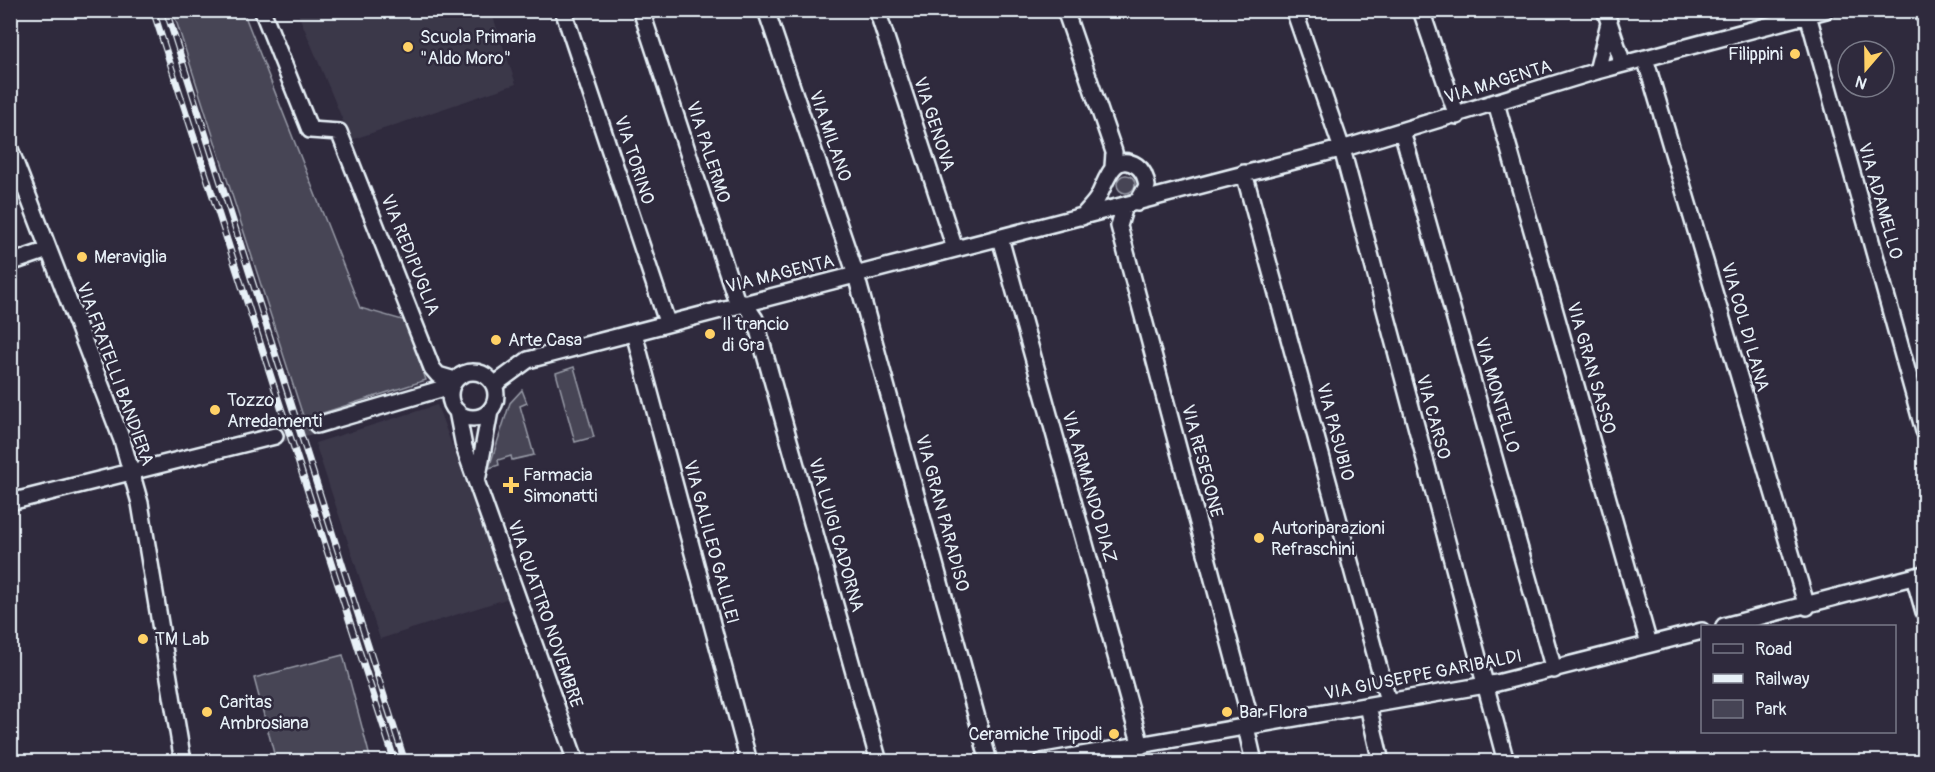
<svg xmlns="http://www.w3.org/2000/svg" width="1935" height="772" font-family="Pangolin,sans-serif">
<rect width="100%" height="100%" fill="#2f2a3d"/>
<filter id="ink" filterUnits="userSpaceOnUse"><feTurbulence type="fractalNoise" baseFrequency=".0167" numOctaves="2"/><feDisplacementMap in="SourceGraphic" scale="12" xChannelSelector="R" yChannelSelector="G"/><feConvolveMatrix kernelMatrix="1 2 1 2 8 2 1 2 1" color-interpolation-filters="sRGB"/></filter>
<g filter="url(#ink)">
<!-- built -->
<path fill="#3b3749" d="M297 11H491L516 84 351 140Z
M437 405 509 598 380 639 315 443Z"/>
<!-- green -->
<path fill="#464455" stroke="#979aa6" stroke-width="1.5" d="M173 11H243L360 308 406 321 426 380 304 419Z
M1117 184a9 9 0 1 1 18 0a9 9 0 1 1-18 0Z
M574 367 594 437 575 442 556 373Z
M522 390 527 403 520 406 534 455 512 460 511 456 498 460 499 465 489 468 510 403Z
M343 655 371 761H276L254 678Z"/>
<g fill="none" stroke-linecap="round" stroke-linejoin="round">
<!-- minor-tunnel -->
<path stroke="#4b4859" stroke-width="15" stroke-dasharray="15 8" stroke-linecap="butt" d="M275 436 317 425"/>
<defs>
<path id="minor" d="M262 10 310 130 339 132 432 368 438 375 455 380
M563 10 667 322
M641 10 738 305
M766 10 856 275 989 762
M877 10 955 249
M1065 10 1114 152 1113 167
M1294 10 1342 149 1506 762
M1421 10 1457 116
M1605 10 1623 64
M1923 10 1924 16
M1808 15 1924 431
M1645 58 1807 607
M1597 71 1609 23
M1496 103 1649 644
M1402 131 1554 670
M10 149 122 440 140 503 183 762
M1244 173 1388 701
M1125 206 1119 226 1252 726
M1082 217C1087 211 1093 205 1097 199 1106 184 1112 150 1137 166 1144 171 1146 178 1147 186L1137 203
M1000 238 1141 746
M10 263 48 250
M744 303 755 319 879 762
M634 333 749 762
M450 395a23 23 0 1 1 46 0a23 23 0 1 1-46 0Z
M494 385 528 360 1348 147 1597 71 1826 10
M457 411 464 447 576 762
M317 425 451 386
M478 476 490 411
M10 502 275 436
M1914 577 1924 612
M1724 626 1924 574
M1368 706 1381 762
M1246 727 1254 762
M1041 762 1497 683 1702 631"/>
</defs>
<!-- minor casing -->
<use href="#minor" stroke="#e8f1f8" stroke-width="20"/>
<!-- minor -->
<use href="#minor" stroke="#2f2a3d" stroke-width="15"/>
<defs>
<path id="rail" d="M153 10 395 762
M166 10 405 762"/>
</defs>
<!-- rail casing -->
<use href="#rail" stroke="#e8f1f8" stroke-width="7"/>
<!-- rail -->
<use href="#rail" stroke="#2f2a3d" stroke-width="4.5" stroke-dasharray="14" stroke-linecap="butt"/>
</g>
</g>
<!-- markers -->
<g fill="#ffd166" stroke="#2f2a3d" stroke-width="2">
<circle cx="408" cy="47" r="6"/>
<circle cx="1795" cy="54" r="6"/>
<circle cx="82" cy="257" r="6"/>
<circle cx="710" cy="334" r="6"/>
<circle cx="496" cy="340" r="6"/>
<circle cx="215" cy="410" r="6"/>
<path d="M508 476h6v6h6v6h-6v6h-6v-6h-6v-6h6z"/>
<circle cx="1259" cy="538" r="6"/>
<circle cx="143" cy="639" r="6"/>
<circle cx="207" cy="712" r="6"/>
<circle cx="1227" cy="712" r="6"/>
<circle cx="1114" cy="734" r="6"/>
</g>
<g text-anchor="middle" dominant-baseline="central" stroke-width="5" stroke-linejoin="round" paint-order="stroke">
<!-- poi labels -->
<g font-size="18" fill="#e8f1f8" stroke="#2f2a3d" text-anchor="start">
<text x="420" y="37">Scuola Primaria<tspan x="420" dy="21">"Aldo Moro"</tspan></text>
<text x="1783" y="54" text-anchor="end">Filippini</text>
<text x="94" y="257">Meraviglia</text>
<text x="722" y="324">Il trancio<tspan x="722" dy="21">di Gra</tspan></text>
<text x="508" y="340">Arte Casa</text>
<text x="227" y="400">Tozzo<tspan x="227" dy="21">Arredamenti</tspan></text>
<text x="523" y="475">Farmacia<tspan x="523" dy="21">Simonatti</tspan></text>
<text x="1271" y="528">Autoriparazioni<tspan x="1271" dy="21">Refraschini</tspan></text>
<text x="155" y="639">TM Lab</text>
<text x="219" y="702">Caritas<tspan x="219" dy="21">Ambrosiana</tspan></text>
<text x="1239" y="712">Bar Flora</text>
<text x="1102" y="734" text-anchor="end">Ceramiche Tripodi</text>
</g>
<!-- street labels -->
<g font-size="18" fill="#e8f1f8" stroke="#2f2a3d">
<text transform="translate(1498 82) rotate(-17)">VIA MAGENTA</text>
<text transform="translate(934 124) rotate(72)">VIA GENOVA</text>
<text transform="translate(830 136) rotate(71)">VIA MILANO</text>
<text transform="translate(708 152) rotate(72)">VIA PALERMO</text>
<text transform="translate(634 160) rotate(72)">VIA TORINO</text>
<text transform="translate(1880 201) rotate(74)">VIA ADAMELLO</text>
<text transform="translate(410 255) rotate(68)">VIA REDIPUGLIA</text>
<text transform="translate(780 274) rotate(-14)">VIA MAGENTA</text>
<text transform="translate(1745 327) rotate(74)">VIA COL DI LANA</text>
<text transform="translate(1591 368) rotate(74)">VIA GRAN SASSO</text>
<text transform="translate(115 374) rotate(70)">VIA FRATELLI BANDIERA</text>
<text transform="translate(1497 395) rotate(74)">VIA MONTELLO</text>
<text transform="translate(1433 417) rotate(75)">VIA CARSO</text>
<text transform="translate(1335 432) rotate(75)">VIA PASUBIO</text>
<text transform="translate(1202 461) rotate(75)">VIA RESEGONE</text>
<text transform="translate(1089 487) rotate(74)">VIA ARMANDO DIAZ</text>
<text transform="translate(942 513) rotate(75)">VIA GRAN PARADISO</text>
<text transform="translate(836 535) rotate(74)">VIA LUIGI CADORNA</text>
<text transform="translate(711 542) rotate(75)">VIA GALILEO GALILEI</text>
<text transform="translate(545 614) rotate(71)">VIA QUATTRO NOVEMBRE</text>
<text transform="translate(1423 675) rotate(-11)">VIA GIUSEPPE GARIBALDI</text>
</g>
</g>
<!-- margin -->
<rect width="1935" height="772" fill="none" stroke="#2f2a3d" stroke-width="36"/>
<rect x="18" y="18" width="1899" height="736" fill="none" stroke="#e8f1f8" stroke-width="2" filter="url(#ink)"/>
<!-- legend -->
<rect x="1701" y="625" width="195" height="108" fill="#2f2a3d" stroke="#797a88" stroke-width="1.5"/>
<rect x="1713" y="644" width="30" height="9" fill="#2f2a3d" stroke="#797a88" stroke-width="1.5"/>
<text x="1755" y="655" font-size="18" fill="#e8f1f8">Road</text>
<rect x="1713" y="674" width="30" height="9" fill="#e8f1f8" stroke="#797a88" stroke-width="1.5"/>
<text x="1755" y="685" font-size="18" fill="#e8f1f8">Railway</text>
<rect x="1713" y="700" width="30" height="18" fill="#464455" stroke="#797a88" stroke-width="1.5"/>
<text x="1755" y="715" font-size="18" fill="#e8f1f8">Park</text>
<!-- north arrow -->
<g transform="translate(1866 69) rotate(200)"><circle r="28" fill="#2f2a3d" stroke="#797a88" stroke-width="1.5"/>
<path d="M0-4.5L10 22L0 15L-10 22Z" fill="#ffd166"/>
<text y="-9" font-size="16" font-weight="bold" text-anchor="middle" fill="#e8f1f8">N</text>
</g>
</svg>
